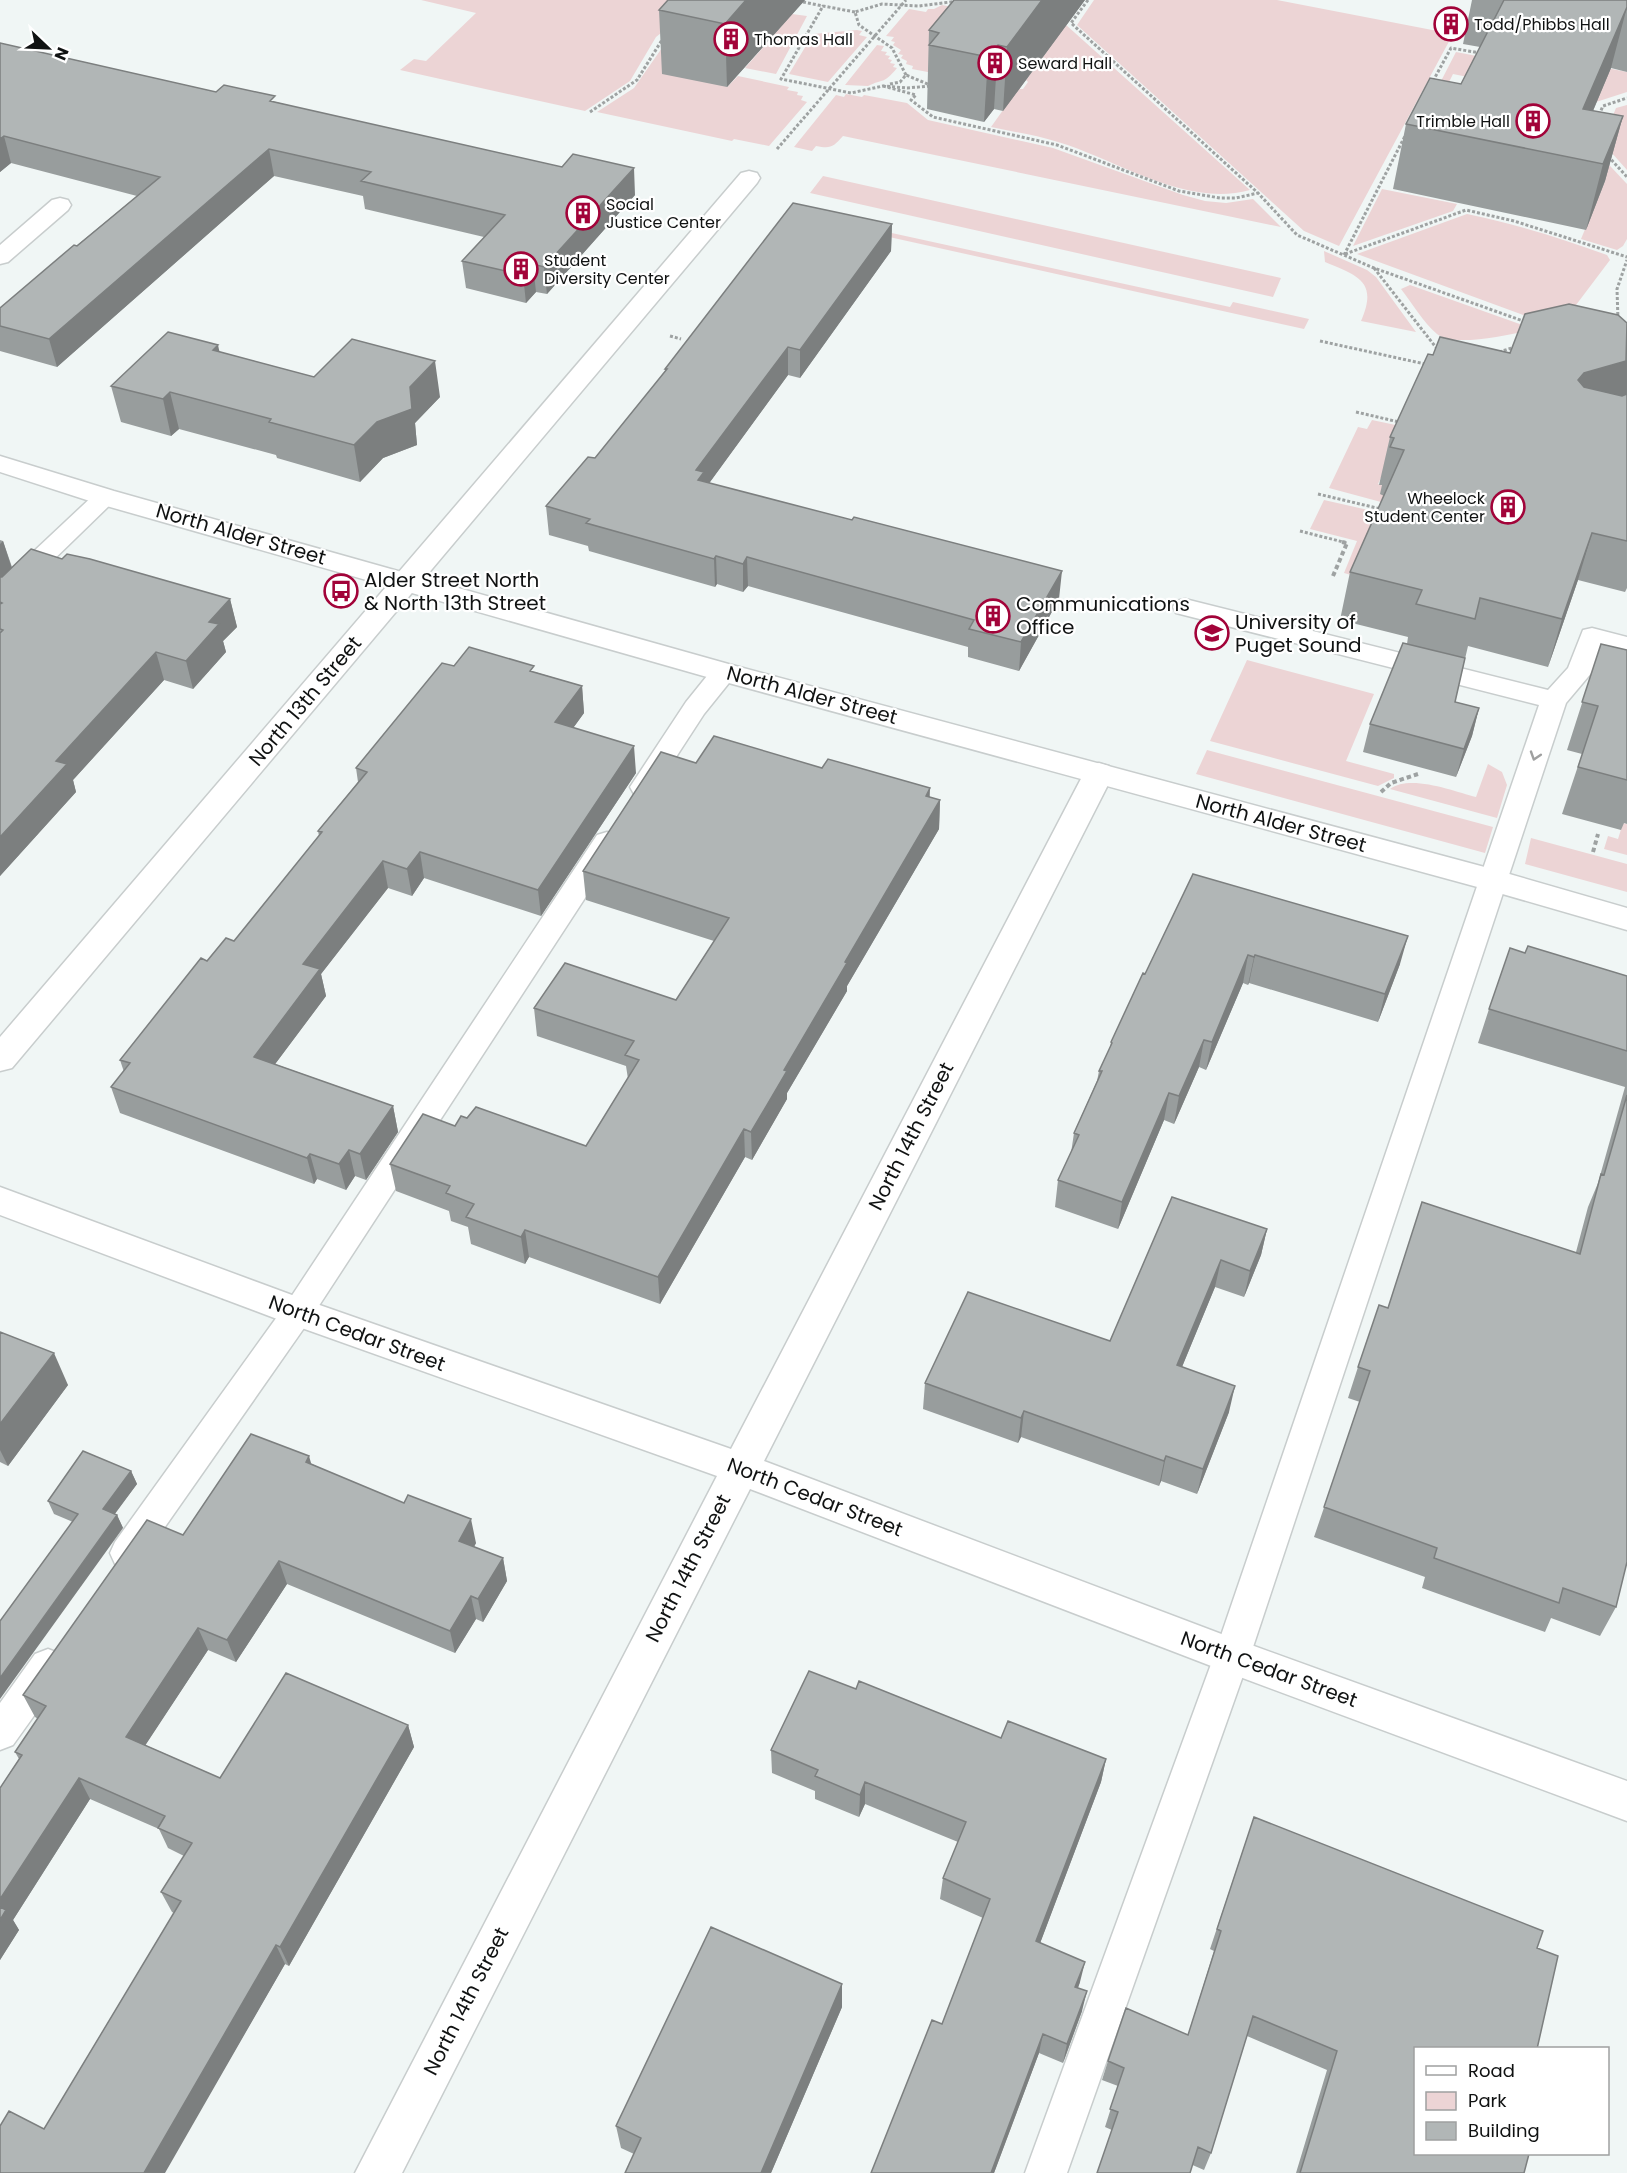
<svg xmlns="http://www.w3.org/2000/svg" width="1627" height="2173" font-family="Poppins,sans-serif">
<rect width="100%" height="100%" fill="#f0f6f5"/>
<!-- green -->
<path fill="#ecd4d5" d="M421 0H703L656 37 630 81 585 111 400 70 414 59 426 61 476 13Z
M715 0 727 87 738 76 789 87 787 90 798 92 797 95 803 96 801 100 807 102 769 146 734 139 732 141 597 112 634 88 671 35Z
M1094 0H1277L1453 34 1339 246 1304 231 1077 25Z
M942 5 952 7 933 73 912 69 913 66 906 64 907 61 901 58 903 55 898 54 901 50 893 45 895 42 891 41 894 37 886 36 909 9 926 12 928 9H934Z
M792 14 807 16 776 74 745 68Z
M1065 24 1250 190C1186 208 1118 160 1058 142 1036 135 1013 132 991 127L1018 89H1023L1028 82 1026 80 1033 70 1037 69 1042 62 1040 60Z
M857 30 862 31 859 35 867 37 828 82 789 74 813 34Z
M877 45 884 46 881 51 887 52 885 55 890 56 888 59 892 60 890 63 895 64 893 67 897 68C883 85 884 78 868 86L845 85Z
M1456 52 1513 63 1502 84 1453 74 1448 84 1440 83Z
M1592 65 1627 72V92L1596 102Z
M846 94 862 97 864 95 907 103 928 120 1053 148 1183 195 1205 201 1226 203 1253 199 1281 227 843 136C833 147 831 149 816 146L812 151 794 147 836 95 844 97Z
M1627 105V170L1602 142 1616 108Z
M1582 136 1627 184V239L1623 246 1617 250 1581 239 1605 181Z
M823 176 1281 278 1273 297 810 193Z
M1382 189 1457 204 1453 211 1353 246Z
M1467 214C1515 224 1561 238 1607 255L1610 260 1576 305 1548 324 1357 254Z
M790 215 814 216 1230 307 1233 302 1309 319 1304 329Z
M1324 251 1367 270 1376 277 1416 332 1361 321C1378 282 1359 276 1325 262Z
M1410 285 1534 329C1514 334 1453 348 1437 334 1423 322 1412 303 1401 289Z
M1372 420 1405 427 1378 484 1384 486V496L1381 502 1329 488 1358 427 1367 429Z
M1324 500 1377 512 1369 580 1344 573 1357 541 1310 529Z
M1247 660 1374 694 1346 761 1394 774V778L1378 786 1210 741Z
M1207 750 1493 827 1485 853 1196 774Z
M1488 764 1502 772 1507 785 1497 818 1390 789C1410 774 1453 791 1476 797Z
M1623 823 1627 824V855L1604 849 1608 836 1618 839Z
M1531 838 1627 864V892L1525 864Z"/>
<g fill="none" stroke-linecap="round" stroke-linejoin="round">
<defs>
<path id="lane" d="M105 490 113 492 117 497 113 502 9 603 0 605V583L97 492Z
M1185 599 1548 690 1568 668 1583 630 1592 628 1627 637V653L1601 647 1593 671 1566 703 1250 1656 1067 2173H1025L1214 1656 1539 705 1176 613 1173 607 1176 601Z
M724 664 733 666 737 672 733 678 704 714 652 794 643 796 634 794 630 787 686 702 715 666Z
M607 832 617 835 621 842 617 849 309 1321 139 1564 127 1569 115 1564 110 1553 115 1542 287 1303 597 835Z
M48 1649 61 1654 66 1666 61 1678 13 1745 0 1750V1703L35 1654Z"/>
<path id="street" d="M749 171 757 173 760 178 757 183 12 1068 0 1071V1037L741 173Z
M60 198 68 200 71 205 68 210 8 262 0 264V245L52 200Z
M1099 763 1109 766 1114 773 764 1461 1232 1638 1627 1781V1821L1232 1674 750 1489 402 2173H355L717 1476 285 1322 0 1215V1187L311 1302 731 1449 1084 773 1089 766Z"/>
<path id="secondary" d="M0 456 114 491 732 665 1492 869 1627 908V930L1492 891 714 679 96 503 0 472Z"/>
</defs>
<!-- lane casing -->
<use href="#lane" stroke="#c8cdcd" stroke-width="3"/>
<!-- street casing -->
<use href="#street" stroke="#c8cdcd" stroke-width="3"/>
<!-- secondary casing -->
<use href="#secondary" stroke="#c8cdcd" stroke-width="3"/>
<!-- path-far1 -->
<path stroke="#9ea2a2" stroke-width="3" stroke-dasharray="3 2" stroke-linecap="butt" d="M1088 0 1071 23 1258 193 1297 235 1374 268 1526 322
M803 2 823 6
M855 12 823 6 781 79 851 93 883 86 907 88 930 86
M906 75 892 48 859 25 855 12 882 4 919 6 966 0
M1433 81 1451 48 1480 53
M890 84 900 82 906 75 930 85
M883 86 916 95 911 100 933 117 1057 145 1179 191 1220 198H1236L1258 193
M590 112 637 80 662 40
M1599 115 1603 106 1627 98
M777 149 906 0
M1608 156 1627 177
M1345 254 1466 210 1514 221 1627 257
M1344 255 1405 136
M1374 268 1438 350
M1618 320 1617 289 1627 260
M670 336 681 339
M1320 341 1425 364
M1499 352 1515 347
M1356 412 1399 422
M1318 494 1381 509
M1300 531 1347 543"/>
<!-- path -->
<path stroke="#9ea2a2" stroke-width="4" stroke-dasharray="4.5 3" stroke-linecap="butt" d="M1333 576 1347 543 1342 542
M1381 792 1391 783 1418 774
M1593 852 1598 834"/>
<!-- lane -->
<use href="#lane" fill="#fff" fill-rule="evenodd"/>
<!-- street -->
<use href="#street" fill="#fff" fill-rule="evenodd"/>
<!-- secondary -->
<use href="#secondary" fill="#fff" fill-rule="evenodd"/>
</g>
<!-- wall -->
<path fill="#989d9d" d="M805 0 727 87 662 74 659 10Z
M954 0H1085L1003 111 994 109 984 122 927 109 929 30Z
M1472 0H1627V72L1611 68 1593 111 1623 116 1605 181 1586 230 1393 189 1406 124 1461 84 1480 47 1463 44Z
M0 43 216 92 276 102 635 195 547 294 536 292 526 303 466 288 462 261 484 237 365 209 363 196 274 176 57 367 0 351V308L137 196 11 163 0 172Z
M892 224 891 251 800 378 788 375 709 483 1059 599 1019 671 968 657V647L748 586 743 592 717 584 715 587 589 551 588 546 549 535 546 506 595 458 665 372V369Z
M1627 323V588L1625 592 1578 580 1548 667 1468 646 1455 702 1479 708 1472 736 1456 777 1363 752 1370 724 1407 644 1408 637 1340 620 1350 572 1384 496 1380 494 1382 485H1379L1390 437 1433 355 1510 353Z
M220 352 314 377 440 397 415 423 417 445 383 458 360 482 277 458 276 455 179 429 171 436 121 422 111 386Z
M0 540 3 541 12 567 62 559 230 599 237 627 223 641 226 652 193 689 164 680 73 780 76 792 0 876Z
M1601 644 1627 650V824L1624 823 1621 830 1562 814 1582 754 1567 750Z
M454 666 535 672 582 686 584 713 573 728 636 773 541 916 424 878 412 896 388 888 321 974 326 996 275 1064 393 1106 398 1132 366 1180 355 1176 346 1190 317 1179 314 1184 120 1113 111 1087 124 1072 120 1060 207 961 234 941 319 836 318 831 358 782 356 768Z
M696 763 822 768 930 797 940 800 939 829 847 986V991L787 1093V1099L752 1160 745 1157 660 1304 529 1257 525 1264 471 1244 468 1227 451 1221 449 1211 396 1191 390 1164 467 1118 586 1146 628 1079 626 1066 537 1036 534 1008 676 1000 714 941 586 900 583 871Z
M1193 874 1400 964 1378 1022 1249 983 1248 985 1243 983 1206 1070 1199 1067 1174 1124 1164 1120 1118 1229 1055 1207 1058 1180 1071 1153 1074 1133 1097 1081 1099 1071 1110 1048 1111 1042 1145 974Z
M1525 953 1627 976V1562L1616 1607 1600 1636 1551 1618 1545 1632 1422 1588 1425 1577 1314 1537 1360 1402 1348 1398 1358 1367 1388 1308 1576 1252 1588 1207 1598 1183 1625 1087 1478 1043 1489 1009Z
M1172 1197 1267 1229 1261 1255 1244 1297 1215 1287 1182 1367 1229 1412 1197 1494 1161 1481 1159 1486 1021 1437 1018 1443 923 1409 925 1383 1110 1341Z
M0 1332 68 1385 8 1466 0 1462Z
M312 1464 476 1543 474 1547 503 1558 507 1581 483 1622 476 1619 455 1653 287 1584 236 1662 208 1650 145 1745 220 1778 408 1725 414 1747 289 1966 285 1964 185 2136 44 2129 174 1913 172 1912 161 1892 184 1856 168 1848 159 1829 90 1799 13 1920 19 1930 0 1960V1788L19 1759 15 1752 38 1719 35 1717 23 1695 183 1535Z
M131 1471 137 1484 114 1514 117 1515 123 1528 73 1522 54 1514 48 1501Z
M856 1689 1001 1738 1106 1759 1101 1782 1040 1943 1080 1982 1078 1988 1082 2011 1063 2063 1039 2053 994 2173H871L942 2024 983 1918 940 1899 943 1878 958 1842 865 1804 859 1817 815 1799V1791L772 1773 771 1750Z
M1254 1817 1416 2049 1524 2173H1296L1327 2070 1247 2036 1211 2153 1204 2170 1105 2127 1118 2086 1102 2080 1108 2061 1188 2035 1214 1951 1210 1949Z
M842 1984V2007L771 2173H625L634 2154 621 2148 616 2126Z"/>
<!-- shaded-wall -->
<path fill="#7c7f7f" d="M746 0H805L727 87 725 24Z
M1042 0H1085L1003 111 1007 47Z
M1627 7 1611 68 1573 158 1583 109Z
M998 45 994 109 984 122 988 57Z
M1623 116 1605 181 1586 230 1603 164Z
M4 136 11 163 0 172V139Z
M269 149 274 176 57 367 49 339Z
M634 168 635 195 547 294 544 267Z
M892 224 891 251 800 378V350Z
M533 264 536 292 526 303 523 275Z
M218 345 226 382 213 350Z
M788 347V375L705 489V500L696 470Z
M1627 360V395L1570 420 1578 380 1584 373Z
M435 361 440 397 415 423 417 445 383 458 360 482 354 445Z
M170 392 179 429 171 436 163 399Z
M1592 533 1578 580 1548 667 1562 619Z
M3 541 12 569 0 581V544Z
M716 556 717 584 715 587 714 559Z
M747 557 748 586 743 592V564Z
M1062 571 1059 599 1019 671 1021 642Z
M230 599 237 627 223 641 226 652 193 689 186 661 209 622Z
M156 652 164 680 73 780 76 792 0 876V837L56 761Z
M582 686 584 713 558 749 555 722Z
M1479 708 1472 736 1456 777 1464 749Z
M634 746 636 773 541 916 538 890Z
M930 788 929 817 926 796Z
M940 800 939 829 847 986V991L787 1093V1099L752 1160 751 1132 784 1070 845 962Z
M420 852 424 878 412 896 407 869Z
M383 861 388 888 321 974 326 996 261 1083 254 1057 303 964Z
M1408 936 1400 964 1378 1022 1385 994Z
M1248 955 1243 983 1206 1070 1212 1042Z
M1255 955 1249 983 1248 985 1254 957Z
M1204 1040 1199 1067 1174 1124 1179 1096Z
M1169 1093 1164 1120 1118 1229 1122 1202Z
M393 1106 398 1132 366 1180 360 1154Z
M744 1129 745 1157 660 1304 658 1277Z
M349 1150 355 1176 346 1190 339 1164Z
M310 1154 317 1179 314 1184 307 1158Z
M1267 1229 1261 1255 1244 1297 1250 1271Z
M525 1230 529 1257 525 1264 521 1237Z
M1221 1260 1215 1287 1172 1391 1177 1365Z
M54 1353 68 1385 8 1466 0 1450V1424Z
M1235 1386 1229 1412 1197 1494 1203 1469Z
M1024 1411 1021 1437 1018 1443 1021 1418Z
M309 1456 316 1480 306 1462Z
M1166 1456 1161 1481 1159 1486 1164 1461Z
M131 1471 137 1484 109 1522 103 1509Z
M117 1515 123 1528 0 1699V1678Z
M471 1519 476 1543 464 1564 459 1541Z
M503 1558 507 1581 483 1622 478 1599Z
M279 1561 287 1584 236 1662 227 1640Z
M471 1596 476 1619 455 1653 450 1631Z
M198 1628 208 1650 137 1758 126 1737Z
M408 1725 414 1747 289 1966 280 1947Z
M1106 1759 1101 1782 1033 1962 1036 1941Z
M79 1778 90 1799 13 1920 19 1930 0 1960V1899Z
M865 1782V1804L859 1817 860 1795Z
M276 1945 285 1964 165 2173H144Z
M1085 1962 1080 1982 1071 2006 1075 1987Z
M842 1984V2007L771 2173H761Z
M1087 1991 1082 2011 1063 2063 1067 2044Z
M1043 2034 1039 2053 994 2173H991Z"/>
<!-- building -->
<path fill="#b1b6b6" stroke="#7c7f7f" stroke-width="1.5" d="M668 0H746L725 24 659 10Z
M954 0H1042L1007 47 998 45 988 57 929 45 939 33 929 30Z
M1504 0H1627V7L1583 109 1623 116 1603 164 1406 124 1430 78 1461 84Z
M0 43 216 92 224 85 275 96 270 101 562 167 573 154 634 168 544 267 533 264 523 275 462 261 505 215 361 181 371 172 269 149 49 339 0 326V308L74 245 77 246 160 177 4 136 0 139Z
M793 203 892 224 800 350 788 347 696 470 704 472 698 480 852 520 854 517 1062 571 1021 642 969 629 974 620 747 557 743 564 716 556 714 559 586 523 590 519 546 506 588 457 595 458 667 369H665Z
M1569 304 1618 315 1627 323 1626 361 1584 373 1578 380 1584 387 1622 396 1627 394V541L1592 533 1562 619 1480 598 1475 619 1416 604 1422 590 1350 572 1404 450 1390 447 1394 438 1390 437 1428 354 1433 355 1440 337 1510 353 1525 314Z
M168 332 218 345 213 350 314 377 352 339 435 361 410 387 412 409 377 422 354 445 269 422 271 419 170 392 163 399 111 386Z
M31 549 62 559 67 554 90 559 230 599 209 622 219 624 186 661 156 652 56 761 67 764 0 837V633L3 630 0 629V604L2 603 0 602V577H2Z
M1403 643 1465 658 1455 702 1479 708 1464 749 1370 724Z
M1601 644 1627 650V780L1578 767 1598 706 1582 702Z
M469 647 534 666 530 671 582 686 555 722 634 746 538 890 420 852 407 869 383 861 303 964 320 969 254 1057 393 1106 360 1154 349 1150 339 1164 310 1154 307 1158 111 1087 130 1063 120 1060 201 958 207 961 226 938 234 941 322 832 318 831 367 772 356 768 442 663 454 666Z
M714 736 822 768 828 759 930 788 926 796 940 800 845 962 847 963 784 1070 787 1071 751 1132 744 1129 658 1277 525 1230 521 1237 466 1217 474 1204 446 1193 450 1186 390 1164 423 1114 455 1126 461 1116 467 1118 476 1107 586 1146 639 1060 625 1055 634 1041 534 1008 565 963 676 1000 729 918 583 871 661 752 696 763Z
M1193 874 1408 936 1385 994 1255 955 1254 957 1248 955 1212 1042 1204 1040 1179 1096 1169 1093 1122 1202 1058 1180 1079 1135 1074 1133 1102 1071H1099L1112 1043 1111 1042 1143 973 1145 974Z
M1528 946 1627 976V1051L1489 1009 1510 948 1525 953Z
M1627 1095V1562L1616 1607 1563 1588 1559 1603 1434 1558 1437 1548 1324 1507 1370 1371 1358 1367 1379 1305 1388 1308 1422 1202 1580 1254 1601 1174 1604 1175Z
M1172 1197 1267 1229 1250 1271 1221 1260 1177 1365 1235 1386 1203 1469 1166 1456 1164 1461 1024 1411 1021 1418 925 1383 968 1292 1110 1341Z
M0 1332 54 1353 0 1424Z
M251 1434 309 1456 306 1462 404 1503 408 1495 471 1519 459 1541 503 1558 478 1599 471 1596 450 1631 279 1561 227 1640 198 1628 126 1737 220 1778 286 1673 408 1725 280 1947 276 1945 144 2173H0V2126L9 2111 44 2129 181 1901 161 1892 192 1843 158 1828 165 1816 79 1778 0 1899V1788L22 1755 15 1752 46 1706 23 1695 147 1520 183 1535Z
M83 1451 131 1471 103 1509 117 1515 0 1678V1621L78 1514 48 1501Z
M809 1671 856 1689 859 1681 1001 1738 1008 1721 1106 1759 1036 1941 1085 1962 1075 1987 1087 1991 1067 2044 1043 2034 991 2173H871L932 2020 942 2024 990 1899 943 1878 966 1822 865 1782 860 1795 815 1776 818 1770 771 1750Z
M1254 1817 1543 1931 1537 1948 1558 1956 1537 2049H1416V2154H1529L1524 2173H1300L1337 2051 1253 2016 1211 2153 1198 2147 1190 2173H1097L1118 2112 1110 2109 1124 2068 1108 2061 1126 2008 1188 2035 1221 1931 1217 1929Z
M0 1907 6 1910 0 1920Z
M711 1927 842 1984 761 2173H625L641 2138 616 2126Z"/>
<!-- one-way arrows -->
<defs><path id="oneway-chevron" d="M-2-3.5L2.5 0L-2 3.5" fill="none" stroke-width="1.6" stroke-linecap="round" stroke-linejoin="round" transform="scale(1.5)"/></defs>
<use stroke="#9fa0a0" href="#oneway-chevron" transform="translate(1535 756) rotate(108)"/>
<!-- icons -->
<defs>
<symbol id="building-ring" viewBox="-11 -11 22 22"><circle r="9.5" fill="#fff" stroke="#a20339" stroke-width="1.5"/><path d="M-4-6H4V6H1V3H-1V6H-4ZM-2.5-4.3h1.7v1.8h-1.7ZM.8-4.3h1.7v1.8H.8ZM-2.5-1h1.7V.8h-1.7ZM.8-1h1.7V.8H.8Z" fill="#a20339"/></symbol>
<symbol id="bus-ring" viewBox="-11 -11 22 22"><circle r="9.5" fill="#fff" stroke="#a20339" stroke-width="1.5"/><path d="M-5-6H5V4H4V6H2V4H-2V6H-4V4H-5ZM-3.5-4V0h7V-4ZM-3.5 1.2v1.5H-2V1.2ZM2 1.2v1.5H3.5V1.2Z" fill="#a20339"/></symbol>
<symbol id="university-ring" viewBox="-11 -11 22 22"><circle r="9.5" fill="#fff" stroke="#a20339" stroke-width="1.5"/><path d="M0-5L7-2L0 1L-7-2ZM-4 1L0 2.5L4 1V4Q0 6-4 4Z" fill="#a20339"/></symbol>
</defs>
<g fill-rule="evenodd">
<use href="#building-ring" x="1432" y="5" width="38" height="38"/>
<use href="#building-ring" x="712" y="20" width="38" height="38"/>
<use href="#building-ring" x="976" y="44" width="38" height="38"/>
<use href="#building-ring" x="1514" y="102" width="38" height="38"/>
<use href="#building-ring" x="564" y="194" width="38" height="38"/>
<use href="#building-ring" x="502" y="250" width="38" height="38"/>
<use href="#building-ring" x="1489" y="488" width="38" height="38"/>
<use href="#bus-ring" x="322" y="572" width="38" height="38"/>
<use href="#building-ring" x="974" y="597" width="38" height="38"/>
<use href="#university-ring" x="1193" y="614" width="38" height="38"/>
</g>
<g text-anchor="middle" dominant-baseline="central" stroke-width="4.5" stroke-linejoin="round" paint-order="stroke">
<!-- far-poi labels -->
<g font-size="16" fill="#101212" stroke="#fff" text-anchor="start">
<text x="1474" y="24">Todd/Phibbs Hall</text>
<text x="754" y="39">Thomas Hall</text>
<text x="1018" y="63">Seward Hall</text>
<text x="1510" y="121" text-anchor="end">Trimble Hall</text>
<text x="606" y="204">Social<tspan x="606" dy="18">Justice Center</tspan></text>
<text x="544" y="260">Student<tspan x="544" dy="18">Diversity Center</tspan></text>
<text x="1485" y="498" text-anchor="end">Wheelock<tspan x="1485" dy="18">Student Center</tspan></text>
</g>
<!-- street labels -->
<g font-size="20" fill="#101212" stroke="#fff">
<text transform="translate(241 534) rotate(16)">North Alder Street</text>
<text transform="translate(812 695) rotate(15)">North Alder Street</text>
<text transform="translate(305 701) rotate(-50)">North 13th Street</text>
<text transform="translate(1281 823) rotate(15)">North Alder Street</text>
<text transform="translate(911 1136) rotate(-63)">North 14th Street</text>
<text transform="translate(357 1333) rotate(20)">North Cedar Street</text>
<text transform="translate(815 1497) rotate(21)">North Cedar Street</text>
<text transform="translate(688 1568) rotate(-63)">North 14th Street</text>
<text transform="translate(1269 1669) rotate(20)">North Cedar Street</text>
<text transform="translate(466 2001) rotate(-63)">North 14th Street</text>
</g>
<!-- poi labels -->
<g font-size="20" fill="#101212" stroke="#fff" text-anchor="start">
<text x="364" y="580">Alder Street North<tspan x="364" dy="23">&amp; North 13th Street</tspan></text>
<text x="1016" y="604">Communications<tspan x="1016" dy="23">Office</tspan></text>
<text x="1235" y="622">University of<tspan x="1235" dy="23">Puget Sound</tspan></text>
</g>
</g>
<!-- legend -->
<rect x="1414" y="2047" width="195" height="108" fill="#ffffff" stroke="#9fa0a0" stroke-width="1.5"/>
<rect x="1426" y="2066" width="30" height="9" fill="#ffffff" stroke="#9fa0a0" stroke-width="1.5"/>
<text x="1468" y="2077" font-size="18" fill="#101212">Road</text>
<rect x="1426" y="2092" width="30" height="18" fill="#ecd4d5" stroke="#9fa0a0" stroke-width="1.5"/>
<text x="1468" y="2107" font-size="18" fill="#101212">Park</text>
<rect x="1426" y="2122" width="30" height="18" fill="#b1b6b6" stroke="#9fa0a0" stroke-width="1.5"/>
<text x="1468" y="2137" font-size="18" fill="#101212">Building</text>
<!-- north arrow -->
<g transform="translate(48 48) rotate(113)" stroke="#ffffff" stroke-width="4.5" paint-order="stroke">
<path d="M0-4.5L10 22L0 15L-10 22Z" fill="#101212"/>
<text y="-9" font-size="16" font-weight="bold" text-anchor="middle" fill="#101212">N</text>
</g>
</svg>
